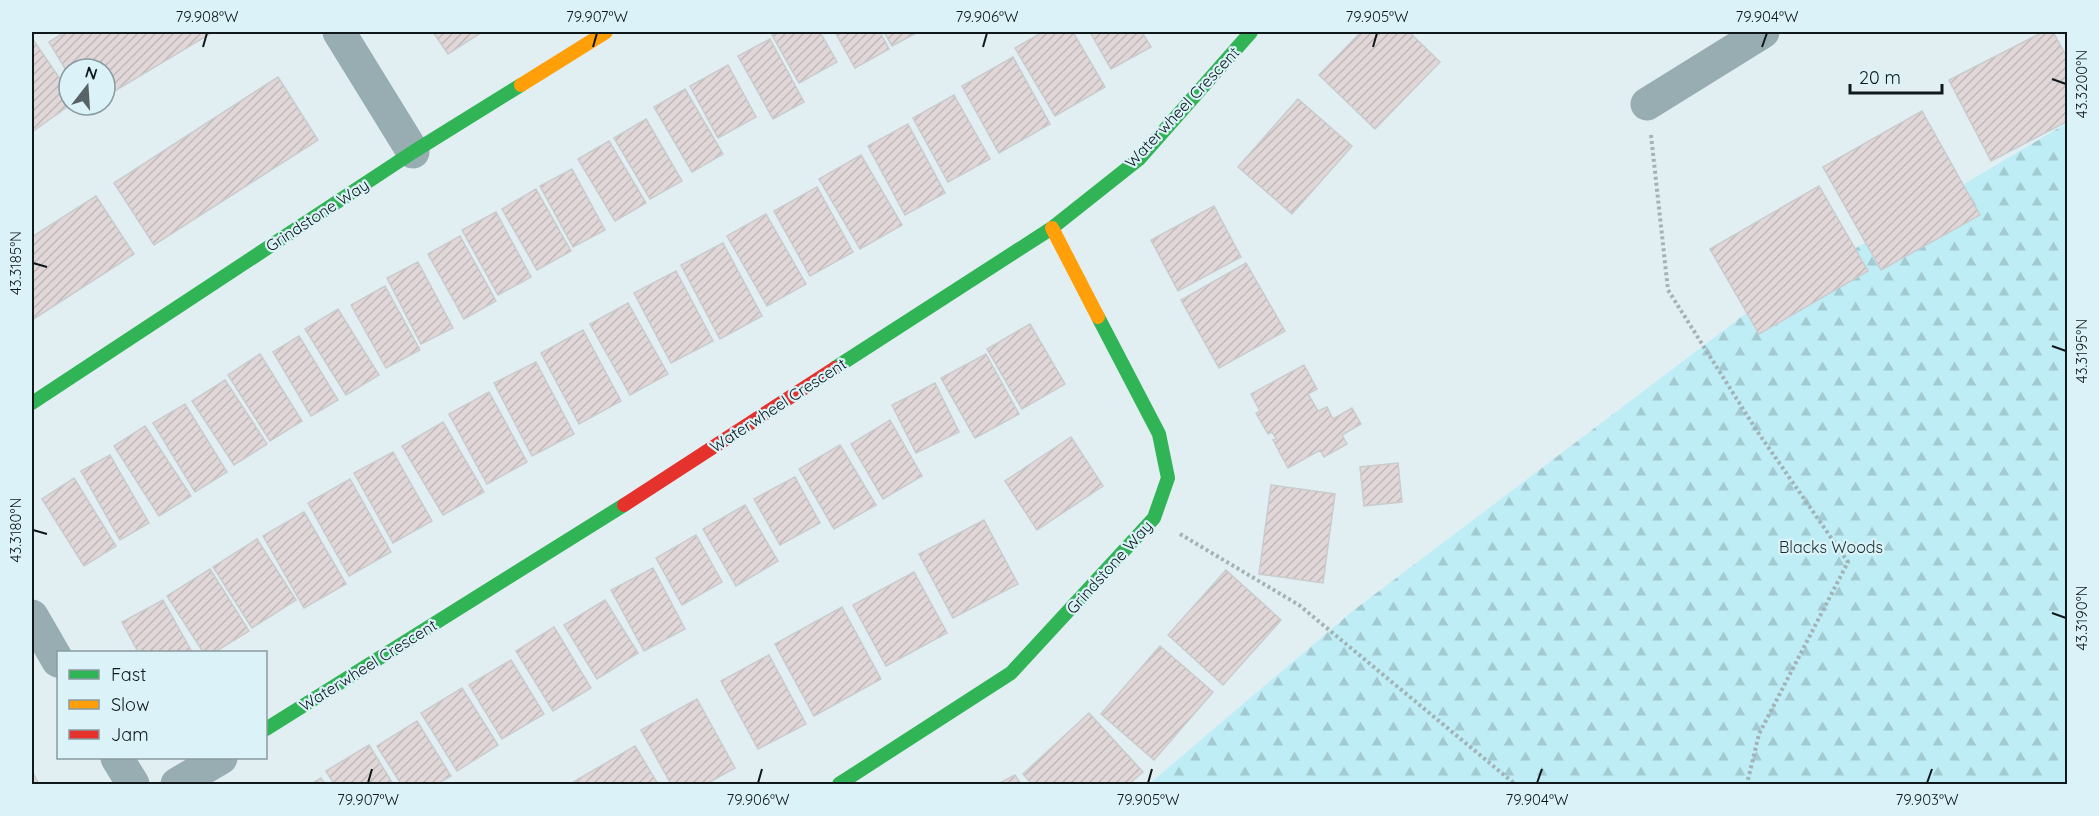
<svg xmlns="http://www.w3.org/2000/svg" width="2099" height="816" font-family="Quicksand,sans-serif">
<defs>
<pattern id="forest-firs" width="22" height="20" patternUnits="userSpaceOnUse" patternTransform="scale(1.5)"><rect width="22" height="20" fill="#bfedf5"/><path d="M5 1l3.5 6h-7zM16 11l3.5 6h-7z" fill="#a3cad1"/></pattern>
<pattern id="building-hatch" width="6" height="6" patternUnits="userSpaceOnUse" patternTransform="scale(1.5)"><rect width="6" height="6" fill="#e1d7d8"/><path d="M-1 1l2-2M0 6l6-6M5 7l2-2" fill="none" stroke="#c0b8b9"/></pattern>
</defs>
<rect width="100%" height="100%" fill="#e1eff2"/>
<!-- forest -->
<path fill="url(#forest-firs)" d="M2067 123V784H1149L1354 610 1748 312Z"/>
<!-- building -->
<path fill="url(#building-hatch)" stroke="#c9cbcd" stroke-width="1.5" d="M65 32H213L105 97V69H69V75L49 42Z
M433 32H482L448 54Z
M778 32H820L837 62 799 83 772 35Z
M835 32H880L889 49 855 68Z
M884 32H918L892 46Z
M1043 32H1073L1105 87 1055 116 1015 48Z
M1090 32H1142L1151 47 1111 69Z
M1361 32H1409L1440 62 1375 129 1319 75Z
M2043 32H2053L2068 59V121L1991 161 1949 80Z
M32 38 69 92 70 105 32 132Z
M770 39 804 102 773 119 738 56Z
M1013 57 1050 124 999 153 962 86Z
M728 65 756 117 718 138 690 86Z
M278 77 318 140 154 245 114 183Z
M685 89 723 154 692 172 654 107Z
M954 95 990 159 948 182 913 118Z
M1298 99 1352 146 1292 214 1238 167Z
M1922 111 1980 215 1881 270 1823 167Z
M646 119 682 181 650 199 614 138Z
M908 124 945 193 905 215 868 146Z
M609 141 646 203 615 221 578 159Z
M861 155 902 225 860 249 819 179Z
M572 169 605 230 573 247 540 186Z
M1819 186 1868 271 1759 334 1710 249Z
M817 187 853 252 810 276 774 211Z
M536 189 571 251 537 270 502 209Z
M96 196 134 254 32 320V237Z
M1214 206 1241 257 1178 291 1151 240Z
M496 212 531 277 498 295 462 230Z
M766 214 806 284 767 306 727 236Z
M460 236 496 301 464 319 428 254Z
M723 243 762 316 720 339 681 265Z
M418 262 453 328 421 344 387 278Z
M1246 263 1285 331 1219 368 1181 300Z
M676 271 713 341 671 363 634 293Z
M385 286 420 350 386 368 351 305Z
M628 303 668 374 630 395 590 324Z
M338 309 379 375 346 395 305 329Z
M1030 324 1065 384 1022 409 987 349Z
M583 330 621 401 579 424 541 353Z
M299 336 338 400 311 416 273 352Z
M260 354 302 421 270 441 228 375Z
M986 354 1019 414 975 438 941 378Z
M536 362 574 434 532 456 494 383Z
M1304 365 1317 389 1308 394 1318 411 1327 407 1333 419 1352 408 1361 424 1342 435 1347 444 1324 457 1320 450 1288 468 1273 440 1276 439 1272 432 1268 434 1256 413 1260 411 1251 394Z
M225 380 267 444 234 465 192 401Z
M935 383 959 432 916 453 892 405Z
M489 392 527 462 487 484 449 414Z
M185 404 227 472 195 492 153 423Z
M890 420 922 476 883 499 851 444Z
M443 422 484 492 443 515 402 446Z
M145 426 191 496 159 516 114 446Z
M1071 437 1103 486 1037 530 1005 481Z
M840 445 876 505 834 529 799 469Z
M393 452 432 521 393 543 354 473Z
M110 455 149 523 120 540 81 471Z
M1398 463 1402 502 1364 506 1360 467Z
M795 477 820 523 780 545 754 499Z
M74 478 116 546 84 566 42 499Z
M350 479 391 552 349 576 308 503Z
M1271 485 1335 494 1323 583 1259 574Z
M745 505 778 561 736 586 703 529Z
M304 512 346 584 304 608 263 536Z
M984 520 1018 584 953 618 919 554Z
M696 535 722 582 682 605 656 558Z
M257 539 296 600 252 628 213 567Z
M653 568 685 629 644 651 611 590Z
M210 569 249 631 215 652H203L167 596Z
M1226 570 1281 620 1223 685 1168 635Z
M914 572 947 633 886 666 853 605Z
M163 600 192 652H138L122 622Z
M605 600 638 653 597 679 564 625Z
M842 607 881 679 814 716 775 644Z
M554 627 591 688 553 711 516 651Z
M1160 646 1213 692 1154 760 1101 714Z
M769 655 806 724 758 749 721 681Z
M511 660 544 714 502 739 469 685Z
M462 688 498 745 457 771 421 713Z
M697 699 735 768 706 784H671L641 730Z
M1089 713 1143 772 1129 784H1032L1023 774Z
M417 721 451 776 437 784H401L377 746Z
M369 745 393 784H334L326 771Z
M635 746 658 784H570Z
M32 771 39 784H32Z
M1015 775 1021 784H998Z
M321 778 325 784H311Z"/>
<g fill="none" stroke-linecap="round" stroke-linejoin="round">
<!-- path -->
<path stroke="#a2b3b6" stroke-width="4" stroke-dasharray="3 3" stroke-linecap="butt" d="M1651 135 1668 290 1757 431 1848 562 1759 734 1747 784
M1180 534 1299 605 1515 784"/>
<!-- street -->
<path stroke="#97adb1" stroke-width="33" d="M339 32 413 152
M1647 104 1763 32
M32 616 58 661
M117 758 133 784
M177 784 221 758"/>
<!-- fast -->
<path stroke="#30b455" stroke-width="14" d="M835 368 1052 228 1139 159 1251 32
M32 403 413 152 521 85
M266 729 624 505
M839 784 1011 673 1154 518 1168 478 1159 434 1098 317"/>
<!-- slow -->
<path stroke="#ff9f0a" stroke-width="14" d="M521 85 606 32
M1052 228 1098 317"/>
<!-- jam -->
<path stroke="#e5322d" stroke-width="14" d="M624 505 835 368"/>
</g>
<!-- ticks -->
<path fill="none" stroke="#0f181a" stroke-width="2" d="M203 47 207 33M593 47 597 33M983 47 987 33M1373 47 1377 33M1762 47 1767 33M2052 79 2066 84M33 263 47 267M2052 346 2066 351M33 530 47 534M2052 613 2066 618M368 783 372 769M758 783 762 769M1148 783 1152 769M1537 783 1542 769M1927 783 1932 769"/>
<g text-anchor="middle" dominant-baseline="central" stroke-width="4.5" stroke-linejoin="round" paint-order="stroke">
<!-- street labels -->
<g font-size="16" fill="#0f181a" stroke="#dbf3f8">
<text transform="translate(1182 107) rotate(-47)">Waterwheel Crescent</text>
<text transform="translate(317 215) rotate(-33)">Grindstone Way</text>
<text transform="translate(778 405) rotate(-33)">Waterwheel Crescent</text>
<text transform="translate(1109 567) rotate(-48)">Grindstone Way</text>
<text transform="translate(368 665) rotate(-32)">Waterwheel Crescent</text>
</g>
<!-- park labels -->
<g font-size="16" fill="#192d30" stroke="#dbf3f8">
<text x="1831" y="547">Blacks Woods</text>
</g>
</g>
<!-- border -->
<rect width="2099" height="816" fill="none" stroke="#dbf3f8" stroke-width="66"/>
<!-- legend -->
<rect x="57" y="651" width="210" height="108" fill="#dbf3f8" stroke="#899b9f" stroke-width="1.5"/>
<rect x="69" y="670" width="30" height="9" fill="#30b455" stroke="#899b9f" stroke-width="1.5"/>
<text x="111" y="681" font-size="18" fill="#0f181a">Fast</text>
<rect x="69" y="700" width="30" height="9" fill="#ff9f0a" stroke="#899b9f" stroke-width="1.5"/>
<text x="111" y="711" font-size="18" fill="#0f181a">Slow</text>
<rect x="69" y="730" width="30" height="9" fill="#e5322d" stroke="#899b9f" stroke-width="1.5"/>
<text x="111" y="741" font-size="18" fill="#0f181a">Jam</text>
<!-- north arrow -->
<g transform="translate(87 87) rotate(17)"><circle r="28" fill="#dbf3f8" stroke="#899b9f" stroke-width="1.5"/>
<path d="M0-4.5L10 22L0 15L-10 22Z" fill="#586366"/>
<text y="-9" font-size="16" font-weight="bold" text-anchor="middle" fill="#0f181a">N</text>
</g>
<!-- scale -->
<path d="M1850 84v9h92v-9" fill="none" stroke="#0f181a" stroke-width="3"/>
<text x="1859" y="84" font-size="18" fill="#0f181a" stroke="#dbf3f8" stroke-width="4.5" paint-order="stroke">20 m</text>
<rect x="33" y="33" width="2033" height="750" fill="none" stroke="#0f181a" stroke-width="2"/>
<g font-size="15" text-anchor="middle" fill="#0f181a">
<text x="207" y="22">79.908°W</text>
<text x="597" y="22">79.907°W</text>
<text x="987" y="22">79.906°W</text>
<text x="1377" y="22">79.905°W</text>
<text x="1767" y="22">79.904°W</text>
<text transform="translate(2082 84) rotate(-90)" y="5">43.3200°N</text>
<text transform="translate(16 263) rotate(-90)" y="5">43.3185°N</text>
<text transform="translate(2082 351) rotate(-90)" y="5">43.3195°N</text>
<text transform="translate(16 530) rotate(-90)" y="5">43.3180°N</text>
<text transform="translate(2082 618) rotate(-90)" y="5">43.3190°N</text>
<text x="368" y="805">79.907°W</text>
<text x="758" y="805">79.906°W</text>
<text x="1148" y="805">79.905°W</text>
<text x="1537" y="805">79.904°W</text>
<text x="1927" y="805">79.903°W</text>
</g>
</svg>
